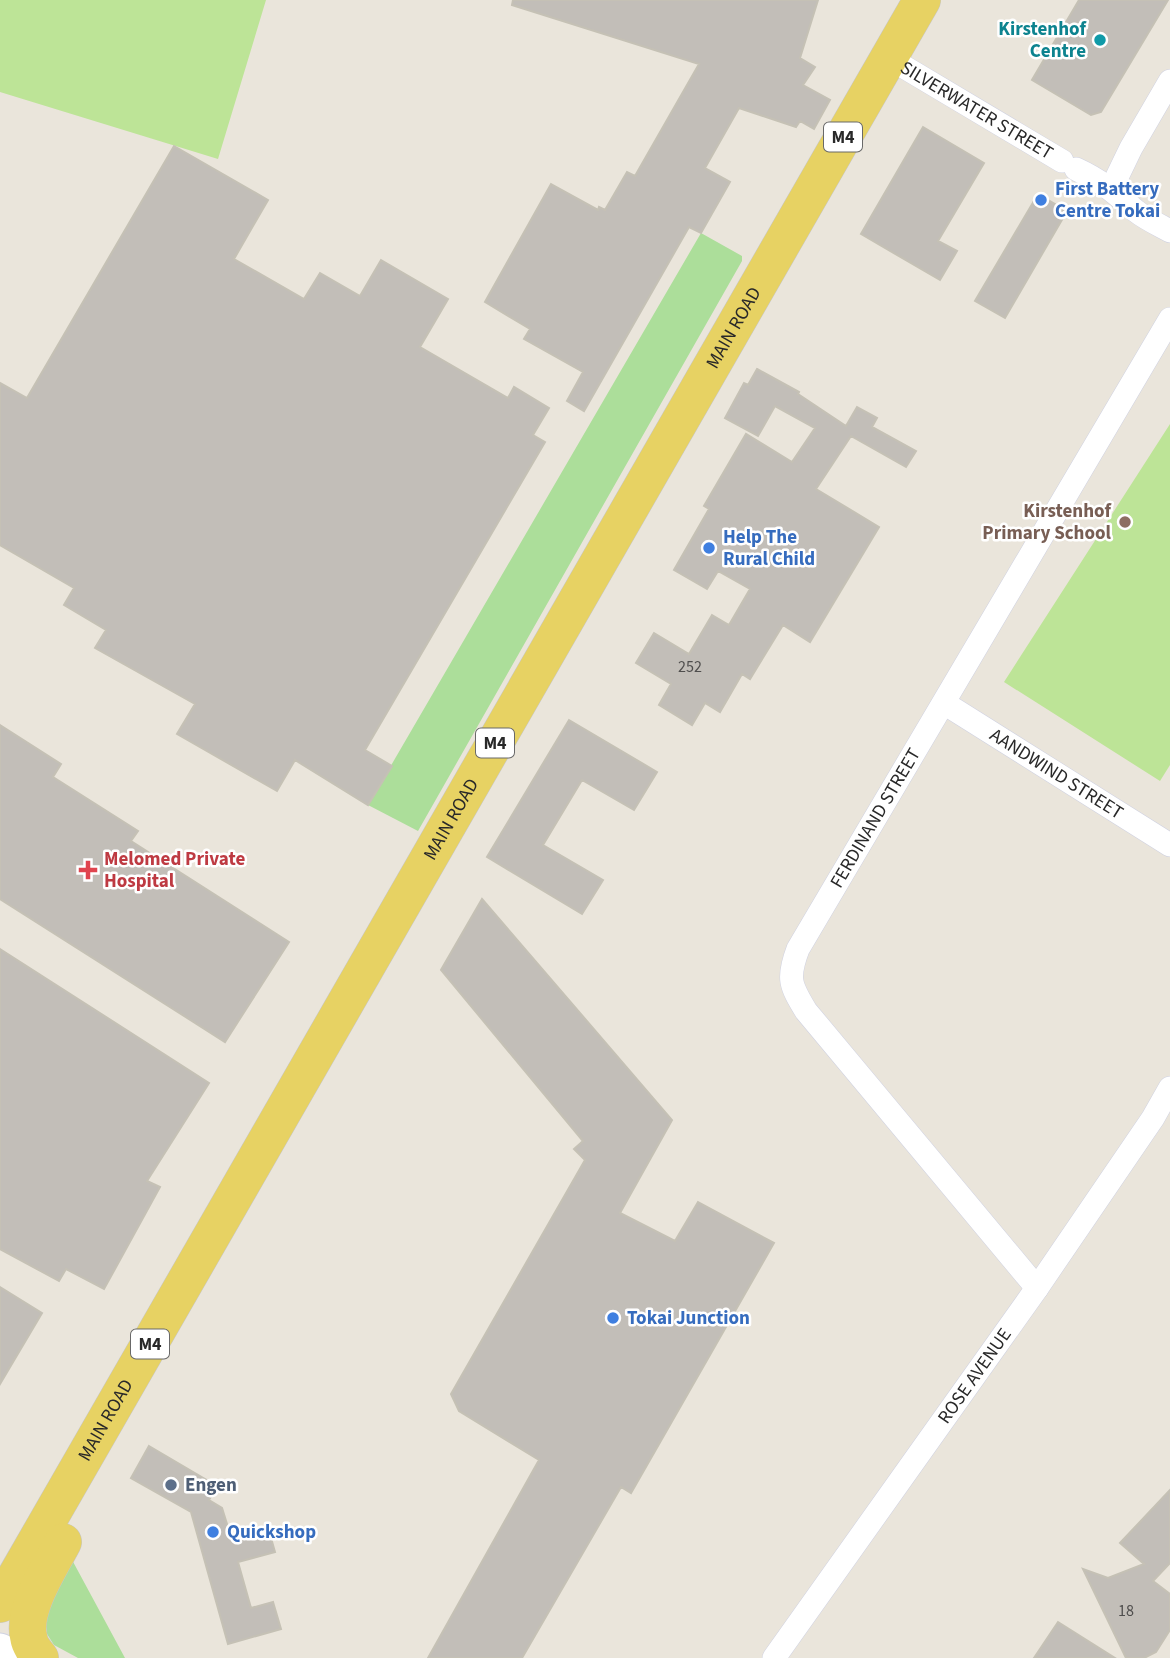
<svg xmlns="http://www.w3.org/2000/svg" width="1170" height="1658" font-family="'Source Sans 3',sans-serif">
<rect width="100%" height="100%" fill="#eae5db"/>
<!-- green -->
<path fill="#acde9a" d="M701 233 742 256V261L418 831 368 805Z
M71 1558 125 1658H78L54 1645 47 1634 44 1611Z"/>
<!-- pitch -->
<path fill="#bde497" d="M0 0H266L218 159 0 92Z
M1170 424V765L1160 781 1004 682Z"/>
<!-- building -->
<path fill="#c2beb8" stroke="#c5c1b5" stroke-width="2" d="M513 0H818L800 58 815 67 803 85 830 100 814 129 800 121 796 127 739 108 705 168 730 182 701 233 689 227 584 411 567 401 583 372 524 339 530 329 485 302 551 184 598 210 599 207 605 210 627 172 635 176 699 64 512 5Z
M1079 0H1168L1101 112 1091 115 1032 80Z
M923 127 984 163 938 241 957 251 940 280 861 234Z
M174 146 268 200 234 259 304 299 320 273 360 296 381 260 448 299 420 347 508 398 514 387 549 408 533 435 545 442 365 750 392 766 368 805 295 760 277 791 177 734 195 704 95 648 106 630 64 605 74 588 0 545V383L27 398Z
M1038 194 1067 211 1005 318 975 301Z
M757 369 799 392 798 394 846 426 857 407 877 418 872 427 916 451 906 467 851 436 816 489 879 527 810 642 783 625 750 679 742 674 720 712 705 703 692 725 659 705 671 684 636 663 654 633 689 654 712 615 729 625 750 589 718 571 707 589 674 570 709 509 704 506 746 434 792 462 815 428 775 406 758 436 725 418 744 383 748 385Z
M569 720 657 772 634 810 582 780 543 845 603 880 582 914 487 857Z
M0 725 61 764 53 777 138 831 131 841 289 942 225 1042 0 899Z
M482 899 672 1120 620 1213 675 1241 698 1202 774 1243 631 1493 621 1487 522 1658H428L539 1460 459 1411 451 1394 585 1160 574 1149 583 1141 441 970Z
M0 949 209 1083 147 1181 160 1187 104 1289 66 1269 59 1281 0 1249Z
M0 1287 42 1313 0 1384Z
M149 1446 217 1486 209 1500 222 1508 232 1540 269 1531 275 1552 238 1562 251 1608 273 1602 281 1629 228 1644 191 1512 131 1478Z
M1170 1490V1563L1153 1581 1170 1594V1630L1156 1652 1144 1658H1126L1083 1569 1108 1578 1144 1564 1120 1543Z
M1058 1622 1115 1658H1034Z"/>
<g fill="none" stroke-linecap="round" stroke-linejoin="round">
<defs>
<g id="street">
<path id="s1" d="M889 58 1062 161"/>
<path d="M1076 169C1102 181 1115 193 1136 211 1146 219 1159 225 1170 231"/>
<path d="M1119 194 1117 177 1131 148 1170 81"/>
<path id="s2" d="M944 703 1170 845"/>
<path id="s3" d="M1037 1288 806 1011C790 985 787 978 798 949L1170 319"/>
<path id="s4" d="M774 1658 1037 1288 1153 1118 1170 1088"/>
</g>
<path id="secondary" d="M0 1650 18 1658"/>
<g id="primary">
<path id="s5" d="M0 1604 922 0"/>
<path d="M40 1658C36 1653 30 1646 29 1639 21 1610 50 1567 63 1542"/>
</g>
</defs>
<!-- street casing -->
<use href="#street" stroke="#d0d2e1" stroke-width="24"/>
<!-- secondary casing -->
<use href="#secondary" stroke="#d0d2e1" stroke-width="35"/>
<!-- primary casing -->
<use href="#primary" stroke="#c7c7c7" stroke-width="38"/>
<!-- street -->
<use href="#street" stroke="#fff" stroke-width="23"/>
<!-- secondary -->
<use href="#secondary" stroke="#fff" stroke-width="33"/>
<!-- primary -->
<use href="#primary" stroke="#e7d263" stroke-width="37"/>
</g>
<!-- markers -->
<circle fill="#0f9aa8" stroke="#fff" stroke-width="2.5" cx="1100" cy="40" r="7"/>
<g fill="#3f7fe0" stroke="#fff" stroke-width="2.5">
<circle cx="1041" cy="200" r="7"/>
<circle cx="709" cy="548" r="7"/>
<circle cx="613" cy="1318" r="7"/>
<circle cx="213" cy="1532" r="7"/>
</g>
<circle fill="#8d6e63" stroke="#fff" stroke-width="2.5" cx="1125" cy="522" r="7"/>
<path fill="#e0444e" stroke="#fff" stroke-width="2.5" d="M84.5 859.5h7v7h7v7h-7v7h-7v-7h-7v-7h7z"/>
<circle fill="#5c6f8a" stroke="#fff" stroke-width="2.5" cx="171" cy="1485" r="7"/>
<g text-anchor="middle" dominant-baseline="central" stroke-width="5" stroke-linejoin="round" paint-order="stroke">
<!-- number labels -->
<g font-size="16" fill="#4f4e4d">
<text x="690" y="667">252</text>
<text x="1126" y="1611">18</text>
</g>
<!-- shield labels -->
<g fill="#fff" stroke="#696969" stroke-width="2">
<rect x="824" y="122.5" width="38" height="29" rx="5"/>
<rect x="476" y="728.5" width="38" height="29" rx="5"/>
<rect x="131" y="1329.5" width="38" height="29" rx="5"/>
</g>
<g font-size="18" font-weight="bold" fill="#292929">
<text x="843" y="137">M4</text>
<text x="495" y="743">M4</text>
<text x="150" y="1344">M4</text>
</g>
<!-- culture labels -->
<g font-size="19" font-weight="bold" fill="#0d838f" stroke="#fff" text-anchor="end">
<text x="1086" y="29">Kirstenhof<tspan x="1086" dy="22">Centre</tspan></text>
</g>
<!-- street labels -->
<g font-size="19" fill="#292929" stroke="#fff">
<text stroke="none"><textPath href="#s1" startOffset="102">SILVERWATER STREET</textPath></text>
<text stroke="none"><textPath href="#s5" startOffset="1472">MAIN ROAD</textPath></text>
<text stroke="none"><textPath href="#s2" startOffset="133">AANDWIND STREET</textPath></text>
<text stroke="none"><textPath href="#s3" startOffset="579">FERDINAND STREET</textPath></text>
<text stroke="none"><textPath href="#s5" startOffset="905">MAIN ROAD</textPath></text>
<text stroke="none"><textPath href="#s4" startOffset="346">ROSE AVENUE</textPath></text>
<text stroke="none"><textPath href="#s5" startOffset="212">MAIN ROAD</textPath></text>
</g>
<!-- shop labels -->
<g font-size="19" font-weight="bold" fill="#366cbe" stroke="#fff" text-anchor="start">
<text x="1055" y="189">First Battery<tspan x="1055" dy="22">Centre Tokai</tspan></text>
<text x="723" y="537">Help The<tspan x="723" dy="22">Rural Child</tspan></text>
<text x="627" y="1318">Tokai Junction</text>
<text x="227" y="1532">Quickshop</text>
</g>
<!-- education labels -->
<g font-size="19" font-weight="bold" fill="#785e54" stroke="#fff" text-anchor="end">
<text x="1111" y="511">Kirstenhof<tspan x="1111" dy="22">Primary School</tspan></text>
</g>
<!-- health labels -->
<g font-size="19" font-weight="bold" fill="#be3a42" stroke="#fff" text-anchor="start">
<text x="104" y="859">Melomed Private<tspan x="104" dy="22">Hospital</tspan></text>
</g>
<!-- service labels -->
<g font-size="19" font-weight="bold" fill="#4e5e75" stroke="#fff" text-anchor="start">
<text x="185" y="1485">Engen</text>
</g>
</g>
</svg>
